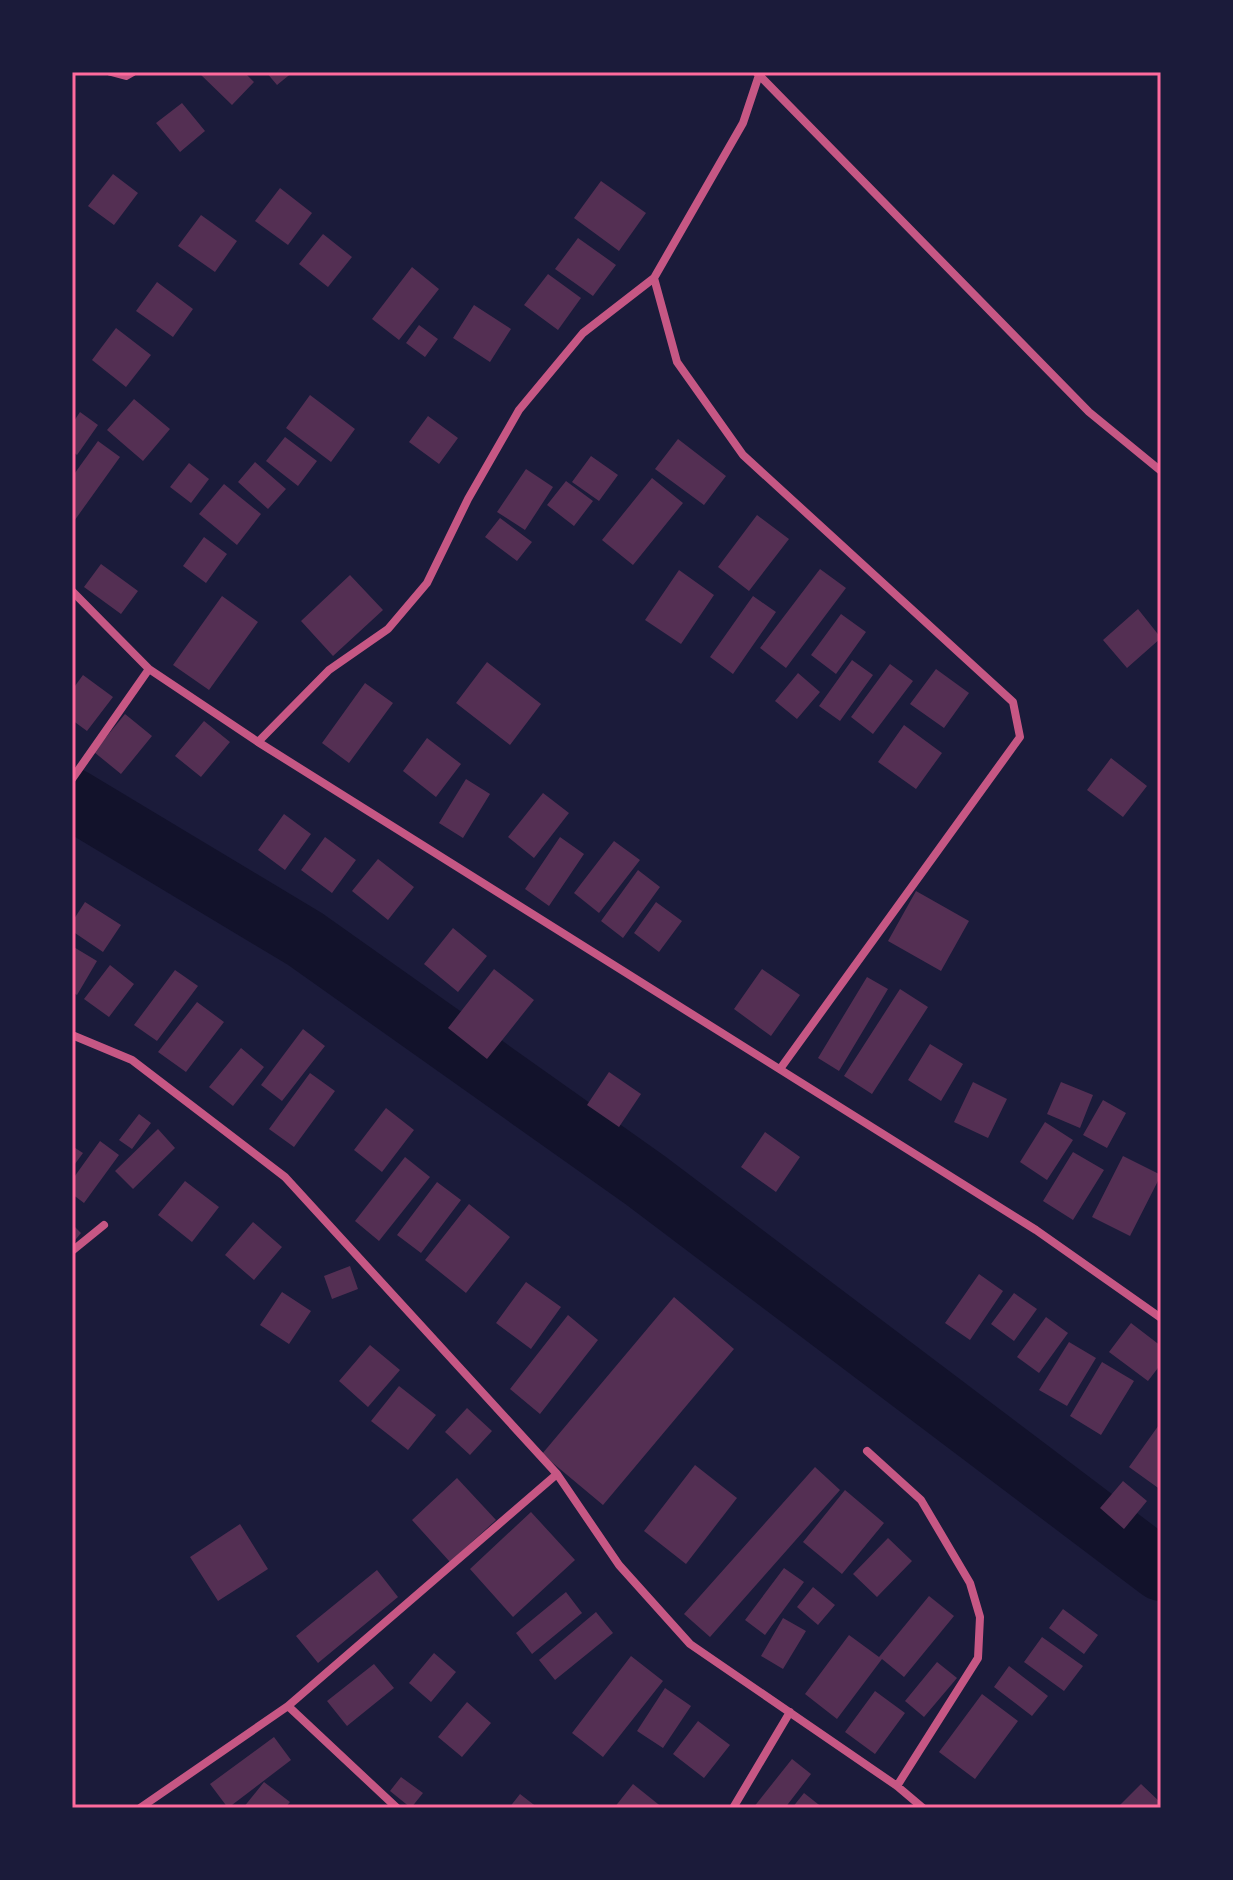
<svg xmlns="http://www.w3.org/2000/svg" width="1233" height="1880" font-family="Bitter,serif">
<rect width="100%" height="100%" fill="#1b1b3a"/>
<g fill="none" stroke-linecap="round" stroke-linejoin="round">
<!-- river -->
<path stroke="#12122b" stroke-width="62" d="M72 799 305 939 645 1180 1161 1570"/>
</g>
<!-- building -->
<path fill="#542f53" d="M198 72H244L254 82 232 105Z
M266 72H293L277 85Z
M182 103 205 131 180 152 156 123Z
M113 174 138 193 114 225 88 206Z
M601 181 646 213 619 251 574 218Z
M280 188 312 213 288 245 255 221Z
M201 215 237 241 215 272 178 246Z
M323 234 352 257 328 287 299 264Z
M578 238 616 265 593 296 555 269Z
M412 267 439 289 399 340 372 319Z
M548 274 581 298 558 330 524 305Z
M157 282 193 309 173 337 136 311Z
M474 305 511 329 490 362 453 338Z
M419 325 438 339 425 357 406 343Z
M116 328 151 355 126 387 92 360Z
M310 395 355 429 331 462 286 428Z
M134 399 170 429 143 461 107 430Z
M80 412 98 425 77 455 72 451V424Z
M428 416 458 438 439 464 409 442Z
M285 437 317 461 298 486 266 461Z
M678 439 726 476 704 505 655 469Z
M98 441 120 457 72 524V477Z
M591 456 618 475 599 501 572 482Z
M255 462 286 489 268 509 238 482Z
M189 463 209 479 191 503 170 487Z
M526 469 553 487 525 530 497 512Z
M652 478 683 503 633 565 602 540Z
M566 481 593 501 574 526 547 505Z
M224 484 261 514 237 545 199 514Z
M757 515 789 539 749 591 718 567Z
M500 518 532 542 517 561 485 537Z
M204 537 227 554 206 583 183 566Z
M101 564 138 591 121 614 84 587Z
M820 569 846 588 786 668 760 648Z
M679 570 714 595 681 644 645 620Z
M350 575 383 610 333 656 301 621Z
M222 596 258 622 209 690 173 665Z
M753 596 776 612 733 674 710 657Z
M1138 609 1161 638 1127 668 1103 640Z
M841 614 866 632 836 674 811 655Z
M852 660 873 675 840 721 819 706Z
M487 662 541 704 510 745 456 703Z
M890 664 913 681 873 734 851 717Z
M936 669 969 693 944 728 910 704Z
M798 673 820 692 797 719 775 701Z
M83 675 113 697 87 731 72 720V690Z
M365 683 393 703 349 763 322 743Z
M125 714 152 736 121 774 94 752Z
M204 721 230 742 201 777 175 756Z
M904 725 942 753 916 789 878 762Z
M427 738 461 764 436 797 403 771Z
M1111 758 1147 786 1123 817 1087 790Z
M466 779 490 794 463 838 439 823Z
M543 793 569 813 534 858 508 837Z
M284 814 311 834 285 870 258 850Z
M325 837 356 860 332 893 301 870Z
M560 837 584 854 549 906 525 889Z
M614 841 640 860 599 913 574 893Z
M378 859 414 887 388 920 352 891Z
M638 870 660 887 623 938 601 921Z
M916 891 969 921 941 971 888 941Z
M85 902 121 925 103 952 72 931V922Z
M656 902 682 921 659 952 634 933Z
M453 928 487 956 458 992 424 964Z
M72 946 97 961 77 995 72 992Z
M110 965 134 984 109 1017 84 999Z
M494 969 534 1000 487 1059 448 1028Z
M762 969 800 995 771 1036 734 1009Z
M175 970 198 986 157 1041 134 1025Z
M867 977 888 989 839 1071 818 1058Z
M900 989 928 1007 872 1094 844 1076Z
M197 1002 224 1022 186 1072 158 1052Z
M303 1029 325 1046 282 1101 261 1085Z
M930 1044 963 1064 941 1101 908 1080Z
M241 1048 264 1067 233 1106 209 1087Z
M609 1072 641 1094 619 1127 587 1105Z
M310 1073 335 1091 294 1147 269 1129Z
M973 1082 1007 1099 988 1138 954 1122Z
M1061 1082 1093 1095 1080 1128 1047 1114Z
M1103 1100 1126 1113 1107 1148 1083 1135Z
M386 1108 414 1130 382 1172 354 1150Z
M139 1114 151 1123 132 1149 119 1140Z
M1045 1122 1073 1140 1047 1180 1020 1162Z
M158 1129 175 1148 133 1189 115 1171Z
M765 1132 800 1157 776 1192 741 1167Z
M100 1141 119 1155 84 1203 72 1194V1180Z
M72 1146 83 1153 72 1168Z
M1073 1152 1104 1170 1073 1220 1043 1201Z
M1123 1156 1161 1175 1130 1236 1092 1217Z
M405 1157 430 1177 379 1241 355 1221Z
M185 1181 219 1207 192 1242 158 1215Z
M437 1182 461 1200 421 1253 397 1235Z
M469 1204 510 1237 466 1293 425 1260Z
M253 1222 282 1247 254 1280 225 1255Z
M72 1224 81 1233 72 1244Z
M350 1266 358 1289 332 1299 324 1276Z
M979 1274 1003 1291 970 1340 945 1323Z
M526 1282 561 1307 531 1349 496 1323Z
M282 1292 311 1311 289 1344 260 1325Z
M1014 1293 1037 1309 1014 1341 991 1324Z
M674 1297 734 1349 603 1505 542 1454Z
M568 1315 598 1340 540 1414 510 1389Z
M1046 1317 1068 1333 1039 1373 1017 1357Z
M1131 1323 1161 1346V1364L1148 1381 1109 1352Z
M1069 1342 1096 1358 1067 1406 1039 1390Z
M370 1345 400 1370 368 1407 339 1381Z
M1102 1362 1134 1381 1101 1435 1070 1416Z
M399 1386 436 1415 408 1450 371 1421Z
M467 1408 492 1431 470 1455 445 1432Z
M1161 1422V1490L1129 1467Z
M695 1465 737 1498 686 1564 644 1531Z
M815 1467 840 1490 710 1637 684 1614Z
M457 1478 496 1520 450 1562 412 1520Z
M1123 1481 1147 1501 1124 1529 1100 1508Z
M845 1490 884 1523 842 1574 803 1542Z
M531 1512 575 1560 513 1617 470 1569Z
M240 1524 268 1569 218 1601 190 1557Z
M888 1538 912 1561 877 1597 853 1574Z
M784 1568 804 1582 765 1635 745 1620Z
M377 1570 398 1597 318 1663 296 1636Z
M813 1587 835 1605 818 1625 797 1607Z
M566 1592 582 1613 532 1654 516 1633Z
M929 1596 954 1616 904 1677 882 1659 837 1719 805 1694 849 1635 879 1657Z
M1063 1609 1098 1635 1084 1654 1049 1628Z
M596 1612 613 1633 555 1680 539 1660Z
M783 1618 806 1631 783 1669 761 1656Z
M1042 1637 1083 1666 1064 1691 1024 1662Z
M434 1653 456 1672 431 1702 409 1683Z
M631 1656 663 1681 603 1757 572 1733Z
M937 1662 957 1678 924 1717 905 1701Z
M374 1664 394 1688 347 1726 327 1701Z
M1009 1666 1048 1696 1032 1716 994 1687Z
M665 1688 691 1706 663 1748 637 1731Z
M875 1691 905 1713 875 1754 845 1732Z
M982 1694 1018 1721 975 1779 939 1752Z
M467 1702 491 1723 462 1757 438 1737Z
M698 1721 730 1745 704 1778 673 1754Z
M274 1737 291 1760 228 1808 210 1784Z
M792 1759 811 1774 785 1808H753Z
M401 1777 423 1793 411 1808 390 1791Z
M264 1782 290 1802 285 1808H243Z
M633 1784 663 1808H614Z
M1141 1784 1161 1803V1808H1117Z
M804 1793 823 1808H792Z
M520 1794 538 1808H509Z"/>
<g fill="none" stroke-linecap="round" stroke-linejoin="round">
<!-- minor -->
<path stroke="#c65784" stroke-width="8" d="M111 72 126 76 133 72
M759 75 1089 412 1161 471
M654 278 677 362 743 455 1013 702 1020 737 780 1069
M72 591 149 669 258 742 1036 1230 1161 1318
M258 742 329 670 388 629 427 583 468 499 519 410 583 333 654 278 743 123 759 75 756 72
M72 779 149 669
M72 1035 132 1060 285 1177 557 1474 619 1565 690 1644 897 1786 923 1808
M72 1251 104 1225
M867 1451 921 1500 970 1583 980 1617 978 1658 897 1786
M288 1706 397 1808
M140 1808 288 1706 557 1474
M733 1808 790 1712"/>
</g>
<!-- border -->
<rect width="1233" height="1880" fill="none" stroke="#1b1b3a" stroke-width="148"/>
<rect x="74" y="74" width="1085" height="1732" fill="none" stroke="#ff6b9d" stroke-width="3"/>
</svg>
